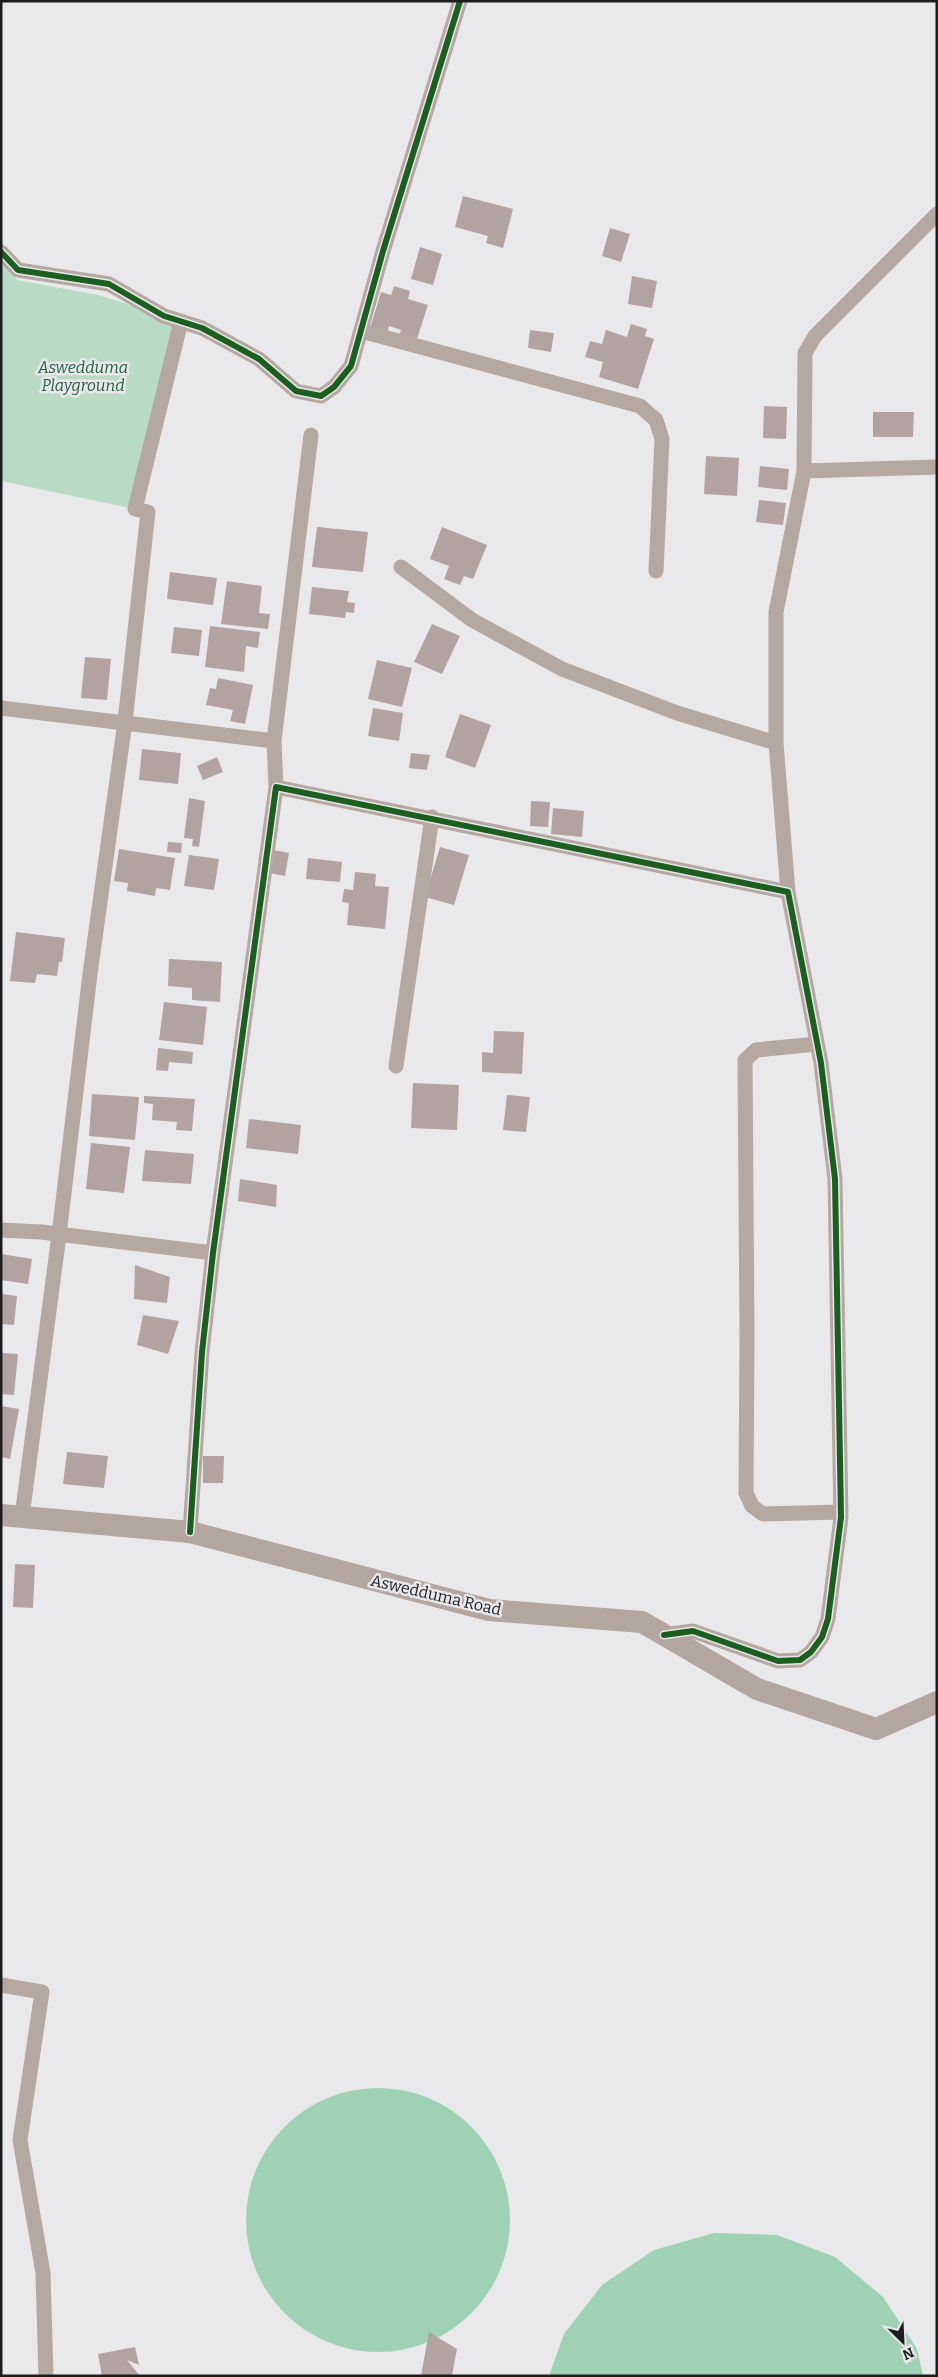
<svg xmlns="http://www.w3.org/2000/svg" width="938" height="2377" font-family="Bitter,serif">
<rect width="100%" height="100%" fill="#e9e9eb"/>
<!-- green -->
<path fill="#b9dbc6" d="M1 259 17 280 98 295 181 321 135 509 1 481Z"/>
<!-- forest -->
<path fill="#9fd1b5" d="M246 2220a132 132 0 1 1 264 0a132 132 0 1 1-264 0Z
M714 2233 777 2235 835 2257 883 2297 917 2349 923 2376H549L564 2334 602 2285 654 2250Z"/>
<!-- building -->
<path fill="#b3a2a2" d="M463 196 513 209 503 248 486 243 488 236 455 227Z
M610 228 630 234 621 262 602 256Z
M420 247 442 254 433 285 411 279Z
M632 276 657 281 652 308 628 304Z
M394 286 410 291 408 299 428 305 416 342 399 336 401 330 389 326 387 334 370 328 381 292 391 295Z
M631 324 647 329 645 336 654 339 638 389 599 377 603 362 585 357 590 341 602 344 606 330 627 337Z
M530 330 554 333 551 352 528 348Z
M764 406 787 407 786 439 763 438Z
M873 412H914L913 437H873Z
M706 456 739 458 737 496 704 494Z
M760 466 789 469 787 490 758 487Z
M759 500 786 503 783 525 756 522Z
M317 527 368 532 363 572 312 567Z
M442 527 487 545 473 579 464 576 460 585 444 579 449 566 430 559Z
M170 572 217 578 213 605 167 599Z
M227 581 262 586 259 613 270 614 268 629 221 624Z
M312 587 349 591 347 602 355 603 354 613 346 612 345 618 309 614Z
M432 624 460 636 442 674 414 662Z
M210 626 260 632 258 648 246 646 244 672 205 667Z
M174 627 202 630 199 656 171 653Z
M85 657 111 659 107 700 81 698Z
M377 660 412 668 402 707 368 699Z
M218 678 253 685 245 724 230 721 233 710 206 705 210 688 216 689Z
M373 708 403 713 399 741 368 736Z
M460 714 491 725 475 768 445 757Z
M142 749 181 753 178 784 139 780Z
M411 753 430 755 427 770 409 768Z
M217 757 223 772 203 780 197 766Z
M189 798 205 801 199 847 192 846 193 839 184 838Z
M531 801 550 802 548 827 530 826Z
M553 808 584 811 582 837 551 834Z
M168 842 182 843 181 853 167 852Z
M440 847 469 855 454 905 425 897Z
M119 849 175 858 170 890 156 888 155 896 127 891 128 883 114 881Z
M273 850 289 853 285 876 269 873Z
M189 855 219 859 214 890 184 886Z
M308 858 342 862 340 882 306 879Z
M355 872 376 874 375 886 389 887 385 929 347 925 349 903 342 902 344 889 353 890Z
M16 932 65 938 62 962H59L57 976 37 974 35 983 10 981Z
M169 959 222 962 220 1002 192 1000V988L168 986Z
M164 1002 207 1007 203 1045 159 1040Z
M494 1031 524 1032 522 1074 482 1072V1052L493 1053Z
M158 1048 193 1052 192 1064 169 1062 168 1071 156 1070Z
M413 1083 459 1085 457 1130 411 1128Z
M92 1094 139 1097 135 1140 89 1136Z
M507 1095 530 1097 526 1132 503 1130Z
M144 1096 195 1099 192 1131 176 1130 177 1122 152 1120 153 1104 144 1103Z
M249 1119 301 1125 298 1154 246 1148Z
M91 1143 130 1147 124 1193 86 1189Z
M145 1150 194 1154 191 1184 142 1181Z
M240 1179 277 1185 276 1207 238 1201Z
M1 1254 32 1259 28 1284 1 1280Z
M135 1265 170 1277 167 1303 134 1299Z
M1 1294 17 1296 14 1325 1 1324Z
M143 1315 179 1321 168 1354 137 1345Z
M1 1353 18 1354 14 1395 1 1394Z
M1 1406 19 1409 10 1459 1 1457Z
M67 1452 108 1456 104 1488 63 1484Z
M203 1456H224L223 1483H203Z
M15 1564 35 1565 33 1608 13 1607Z
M429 2332 457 2349 452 2376H421Z
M135 2347 139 2365 127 2360 140 2376H102L98 2354Z"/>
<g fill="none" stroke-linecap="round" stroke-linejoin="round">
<!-- street -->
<path stroke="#b5a8a1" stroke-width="15" d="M1 252 18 270 109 284 164 316 202 328 259 359 296 391 321 396 334 387 351 366 383 251 460 1
M361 331 640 406 656 420 662 439 656 571
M804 471 937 467
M401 567 472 620 562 669 677 713 776 743 788 892
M1 708 274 741
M776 743V612L804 471 805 353 815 336 937 214
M276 787 274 741 311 435
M817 1044 756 1050 745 1060 747 1334 746 1493 752 1506 763 1514 841 1512
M396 1066 432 817
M1 1230 41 1232 213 1253
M23 1509 59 1235 90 974 125 722 148 512 135 509 181 321
M190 1532 202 1352 213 1253 276 787 788 892 821 1063 835 1179 841 1517 828 1619 822 1637 811 1652 800 1660 778 1661 693 1631 664 1635
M1 1985 42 1992 20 2140 43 2273 46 2376"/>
<!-- secondary -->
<path stroke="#b3a59f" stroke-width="22" d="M1 1515 190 1532 489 1610 642 1622 757 1689 876 1729 937 1702"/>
<defs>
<path id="cycleway" d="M1 252 18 270 109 284 164 316 202 328 259 359 296 391 321 396 334 387 351 366 383 251 460 1
M190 1532 202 1352 213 1253 276 787 788 892 821 1063 835 1179 841 1517 828 1619 822 1637 811 1652 800 1660 778 1661 693 1631 664 1635"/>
</defs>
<!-- cycleway casing -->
<use href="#cycleway" stroke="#e8e8ec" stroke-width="9"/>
<!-- cycleway -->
<use href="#cycleway" stroke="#1b5e20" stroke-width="6"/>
</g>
<g text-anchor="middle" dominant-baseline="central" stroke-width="5" stroke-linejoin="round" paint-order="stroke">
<!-- park labels -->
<g font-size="16" font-style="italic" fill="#21613e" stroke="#e8e8ec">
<text x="83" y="367">Aswedduma<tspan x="83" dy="18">Playground</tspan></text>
</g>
<!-- street labels -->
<g font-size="16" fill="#1c1c1e" stroke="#e8e8ec">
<text transform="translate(436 1595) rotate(13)">Aswedduma Road</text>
</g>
</g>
<!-- border -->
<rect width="938" height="2377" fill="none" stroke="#1c1c1e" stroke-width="5"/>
<!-- north arrow -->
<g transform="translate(903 2342) rotate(156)" stroke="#e8e8ec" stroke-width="4" paint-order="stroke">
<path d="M0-4L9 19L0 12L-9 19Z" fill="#1c1c1e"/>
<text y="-8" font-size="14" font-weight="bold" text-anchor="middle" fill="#1c1c1e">N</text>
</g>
</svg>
